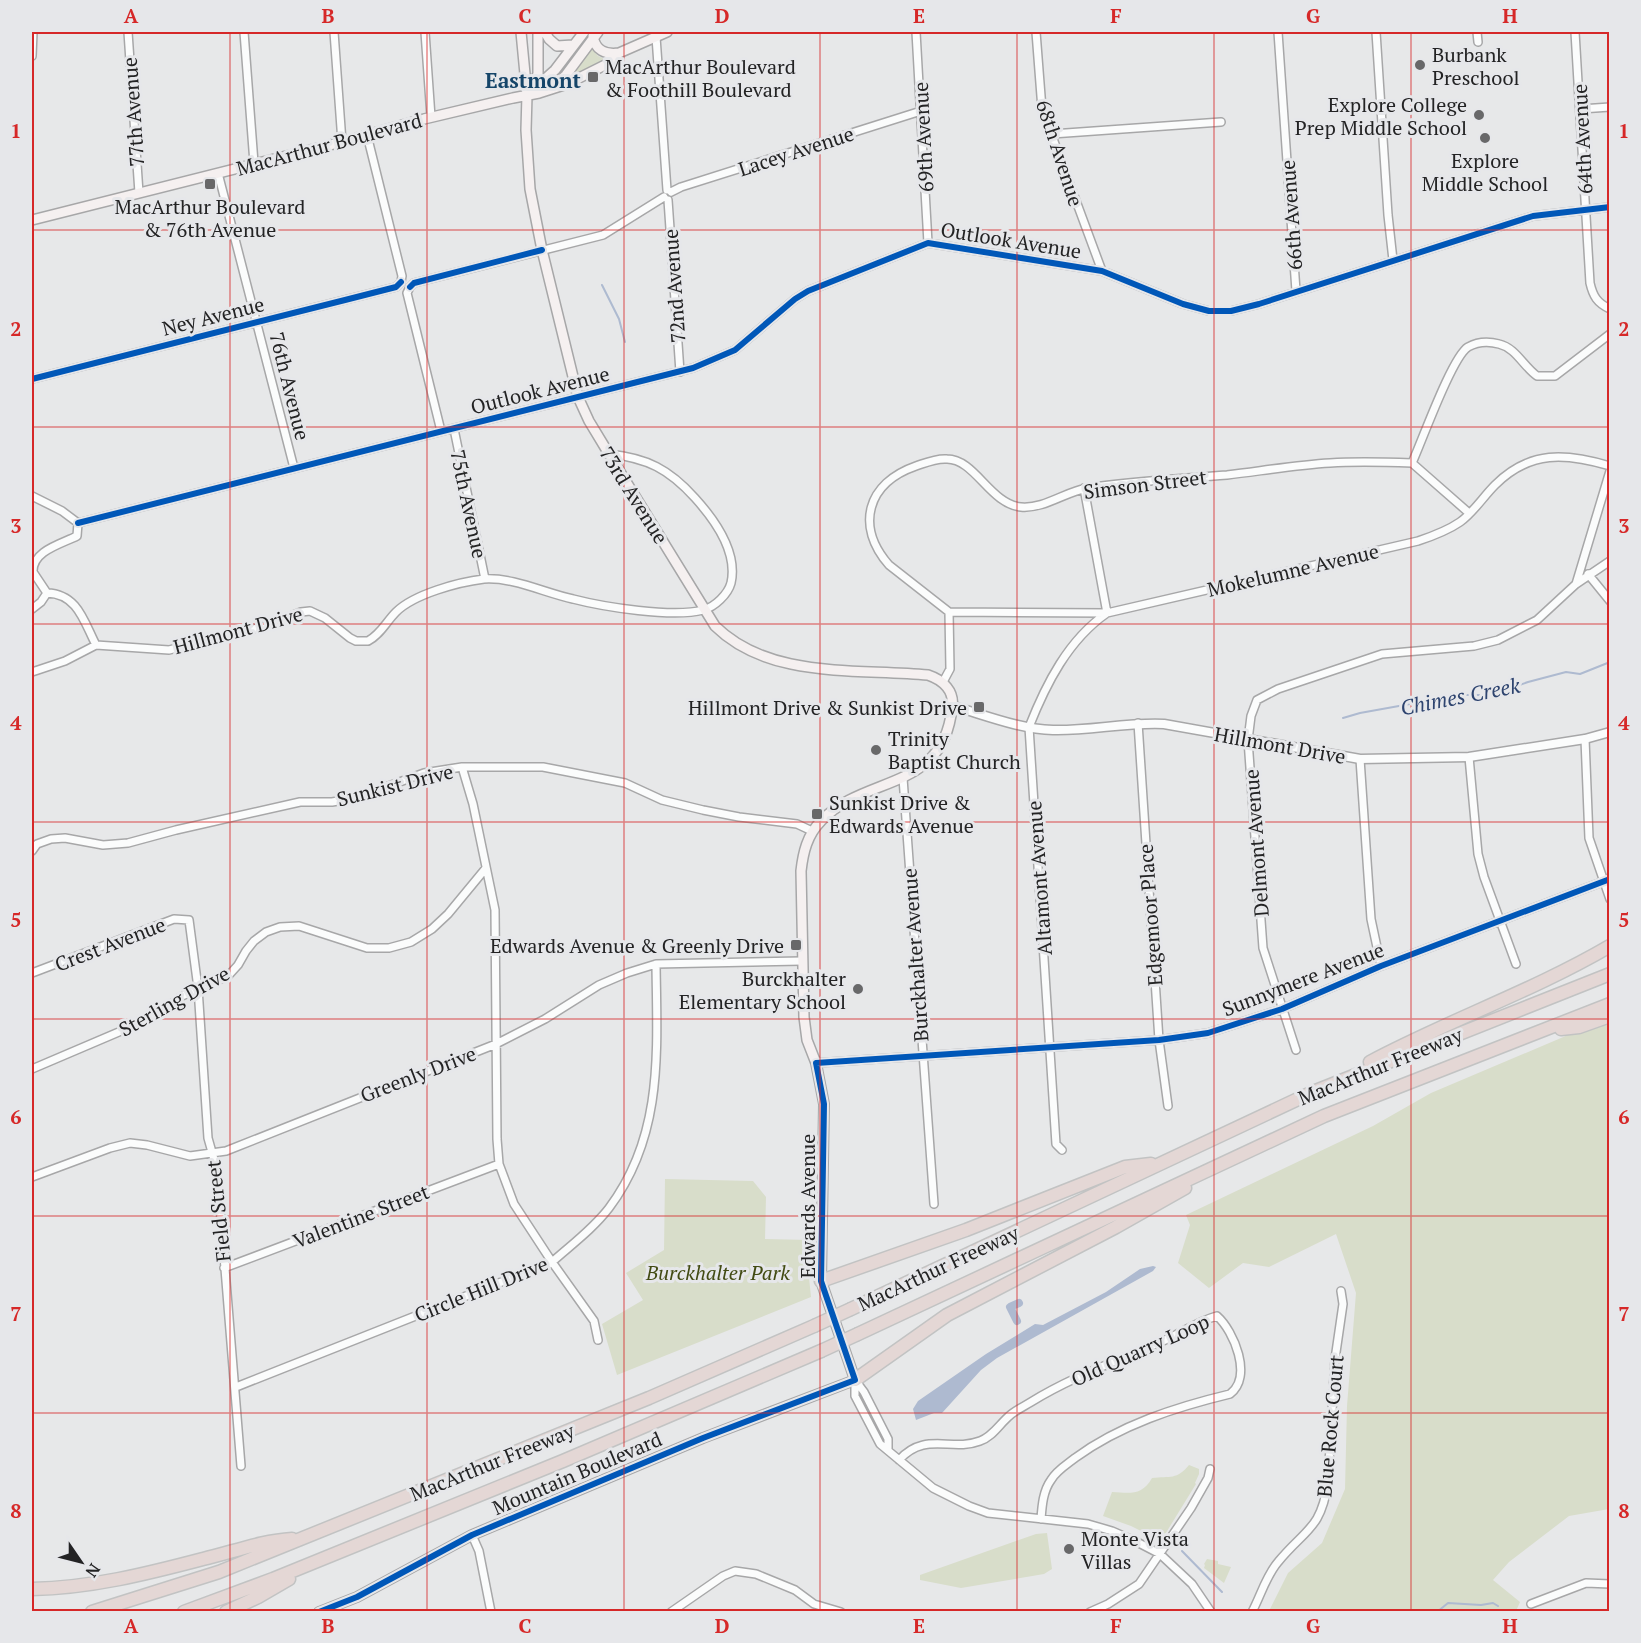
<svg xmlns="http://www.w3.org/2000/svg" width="1641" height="1643" font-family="'PT Serif',serif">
<rect width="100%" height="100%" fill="#e7e8e9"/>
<!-- green -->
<path fill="#d8ddca" d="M591 47 598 56 607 60 570 77Z
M1609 1023V1509L1569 1516 1509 1562 1493 1580 1520 1602 1516 1611H1269L1288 1573 1322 1543 1345 1489 1347 1406 1356 1293 1336 1234 1269 1267 1243 1263 1209 1288 1178 1263 1190 1225 1186 1215 1373 1126 1431 1093 1568 1035Z
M665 1179 753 1181 766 1197 765 1239 810 1240 808 1268 811 1297 617 1375 602 1324 643 1300 626 1273 664 1250Z
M1189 1465 1199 1469V1474L1195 1483 1196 1484 1164 1536 1155 1538 1131 1526 1103 1516 1112 1492C1130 1493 1142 1496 1152 1478 1170 1476 1177 1480 1189 1465Z
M1047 1533 1052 1569 1044 1574 961 1588 920 1580V1575L1036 1534Z
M1207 1559 1218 1561V1564L1231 1567 1224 1583 1204 1568 1205 1565 1204 1564Z"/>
<!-- water -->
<path fill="#aebad0" d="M1153 1266 1156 1267 1153 1271 997 1358 981 1370 942 1413H934L916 1420 913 1409 918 1401 986 1354 1035 1324 1043 1325 1106 1292 1140 1269Z"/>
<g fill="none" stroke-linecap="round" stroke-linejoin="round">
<!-- stream -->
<path stroke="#aebad0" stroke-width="2" d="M602 285 619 319 625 342
M1343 718 1360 713 1460 695H1491L1528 682 1566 672 1580 674 1610 662
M1182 1551 1222 1592
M1437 1612 1448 1603 1481 1605 1493 1603 1498 1606"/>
<!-- canal -->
<path stroke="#aebad0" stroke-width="8" d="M1017 1321 1010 1307 1019 1303"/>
<defs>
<path id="minor" d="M128 32 139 193
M244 32 254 163
M334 32 342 142
M425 32 431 117
M916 32 928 243
M1036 32 1042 109 1102 271
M1278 32 1296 291
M1376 32 1388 215 1393 260
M1477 32 1478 42
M1575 32 1590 283C1593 296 1597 303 1610 309
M656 37 667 190
M32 56 33 32
M1581 109 1610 107
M1052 134 1221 122
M218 173 294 468
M671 192 681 187 921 111
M668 200 680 372
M32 379 396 287 401 282 402 276 367 135
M454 429 485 579
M441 431 407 293 410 287 414 283 603 235 664 197
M1412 463C1422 441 1452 357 1468 347 1477 342 1488 341 1499 344 1516 348 1523 366 1537 376H1555L1610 334
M32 496 62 511 78 523 77 536C61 544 32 551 33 572L47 593C78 594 84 622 96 645
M78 523 693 368 735 350 795 299 808 291 928 243 1102 271 1183 304 1209 311H1231L1259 304 1533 216 1610 207
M1588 574 1610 601
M1576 584 1610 561
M32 609 41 602 47 593
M949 612 1107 613 1418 541C1433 536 1447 531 1460 522 1473 513 1483 497 1495 485 1530 450 1566 453 1610 466
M32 672 65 661 96 645 169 650 269 625 301 612 310 611 325 618 350 638 356 641H368C381 634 386 622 396 612 414 594 459 582 484 579 513 577 545 593 573 599 604 607 673 618 703 610 715 607 728 594 731 583 738 552 714 519 695 498 669 469 647 458 609 454
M943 682 950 669 949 612 889 565C855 526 867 483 916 466 925 463 936 458 947 459 975 459 990 504 1021 507 1044 509 1065 492 1087 488 1133 481 1180 479 1227 475 1261 471 1296 465 1330 463 1358 461 1385 462 1412 463L1469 513
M1138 723 1159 1040 1168 1106
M1585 739 1589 838 1610 899
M1469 757 1478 854 1484 877 1516 964
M1360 759 1371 919 1381 966
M462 767 473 804 495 910 497 1139 499 1164 514 1204 552 1262 594 1321 598 1340
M903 778 934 1204
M32 851 37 844 51 839 65 838 103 845 128 843 176 830 300 802H332L356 798 424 773 462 767H543L625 783 662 800 703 810 739 817 797 824 812 831
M32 973 174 919 189 920 198 988 208 1138 217 1170 241 1466
M1296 1050 1263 948 1248 740 1251 716 1257 700 1278 689 1382 654 1474 646 1498 640 1537 620 1576 584 1610 471
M816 1063 1159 1040 1208 1033 1282 1009 1381 966 1610 879
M32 1069 154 1017 182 996 228 976 238 965 246 951 254 941 266 932 280 927 299 926 367 948H389L411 942 432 929 448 914 486 868
M1062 1150 1056 1144 1029 727C1046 684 1068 640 1107 613L1084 488
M32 1177 110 1148 130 1143 147 1145 190 1156 226 1151 496 1044 545 1019 599 985 627 973 656 964 802 961
M224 1268 499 1164
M855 1380V1396L880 1444 933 1488 969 1506 988 1513 1088 1524 1112 1531 1135 1541 1160 1554 1192 1584 1211 1612
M855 1380 864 1392 888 1439V1449
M236 1387 552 1262C571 1245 593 1229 609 1208 664 1135 657 1050 656 964
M899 1460C925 1431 951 1452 980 1441 992 1437 999 1425 1008 1417 1014 1411 1023 1407 1031 1402 1073 1376 1118 1361 1163 1341 1181 1333 1198 1321 1217 1316 1234 1331 1253 1377 1230 1394 1176 1407 1120 1425 1075 1458 1066 1465 1056 1471 1051 1480 1043 1491 1042 1506 1041 1519
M472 1535 479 1551 491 1612
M1531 1604 1586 1583 1610 1584
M671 1612 723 1576 735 1571 756 1574 795 1590 814 1604 841 1612
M1090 1612 1108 1604 1139 1584 1191 1508 1208 1478 1210 1469
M1252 1612C1261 1595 1266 1576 1278 1562 1305 1529 1321 1530 1328 1482L1335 1359 1343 1304 1341 1291"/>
<path id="tertiary" d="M953 706C985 715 1019 729 1053 730 1090 731 1127 722 1164 724L1360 759 1469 757 1585 739 1610 732"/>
<path id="secondary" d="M545 32 549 39 557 46 573 45
M593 36C595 50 605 55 619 53L667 32
M552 88 566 75 598 32
M530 90 538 74V32
M527 95 555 70 584 32
M32 220 342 142 424 119 513 98 539 93 567 84 609 63 619 53
M319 1612 357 1597 472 1535 703 1438 855 1380 821 1281 824 1104 816 1063 807 1040 804 1017 801 871C803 853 807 835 821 821 865 774 943 793 952 708 955 691 943 680 928 675 857 668 770 680 715 626L609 454 589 421 578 397 542 250 530 189 526 130 527 95 521 32"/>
<path id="motorway" d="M1561 1029 1579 1027 1610 1016
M1370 1062C1449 1020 1533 991 1610 946
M821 1281 966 1230 1125 1167 1151 1164
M851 1309 1313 1092 1610 974
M858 1334 1324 1116 1610 1004
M855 1380 947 1315 1116 1227 1185 1188
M32 1589C90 1588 146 1574 203 1559 233 1552 261 1541 292 1539
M92 1612 219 1572 649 1398 814 1326
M184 1612 273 1579 563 1461 821 1351
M226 1612 258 1597 289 1579"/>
</defs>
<!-- minor casing -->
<use href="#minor" stroke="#a7a7a8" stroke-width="10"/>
<!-- tertiary casing -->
<use href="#tertiary" stroke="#a7a7a8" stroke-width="11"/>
<!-- secondary casing -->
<use href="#secondary" stroke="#a7a7a8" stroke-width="12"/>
<!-- motorway casing -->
<use href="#motorway" stroke="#c2c3c3" stroke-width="15"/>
<!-- minor -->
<use href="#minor" stroke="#fbfcfc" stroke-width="7"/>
<!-- tertiary -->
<use href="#tertiary" stroke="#fbfcfc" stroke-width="8"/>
<!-- secondary -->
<use href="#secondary" stroke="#f5f0f0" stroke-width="9"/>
<!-- motorway -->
<use href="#motorway" stroke="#e4d7d5" stroke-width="12"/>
<defs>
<path id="motorway-bridge" d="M814 1326 851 1309
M821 1351 858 1334"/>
</defs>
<!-- motorway-bridge casing -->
<use href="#motorway-bridge" stroke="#c2c3c3" stroke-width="15" stroke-linecap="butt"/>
<!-- motorway-bridge -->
<use href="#motorway-bridge" stroke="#e4d7d5" stroke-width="12"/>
<defs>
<path id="cycleway" d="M410 287 414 283 542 250
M32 379 345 300 396 287 401 282
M78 523 693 368 735 350 795 299 808 291 928 243 1102 271 1183 304 1209 311H1231L1259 304 1533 216 1610 207
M319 1612 357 1597 472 1535 703 1438 855 1380 821 1281 824 1104 816 1063 1159 1040 1208 1033 1282 1009 1381 966 1610 879"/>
</defs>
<!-- cycleway casing -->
<use href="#cycleway" stroke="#e6e7ea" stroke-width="10"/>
<!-- cycleway -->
<use href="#cycleway" stroke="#0057b8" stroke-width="6"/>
</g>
<!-- grid -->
<path fill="none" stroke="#d62828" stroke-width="1.5" stroke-opacity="0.55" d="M230 32V1612M427 32V1612M624 32V1612M820 32V1612M1017 32V1612M1214 32V1612M1411 32V1612M32 230H1610M32 427H1610M32 624H1610M32 822H1610M32 1019H1610M32 1216H1610M32 1413H1610"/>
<!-- markers -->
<g fill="#686869" stroke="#e6e7ea" stroke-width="2">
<circle cx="1420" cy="65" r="6"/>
<rect x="587" y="71" width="12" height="12" rx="3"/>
<circle cx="1479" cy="115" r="6"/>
<circle cx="1485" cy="138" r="6"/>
<rect x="204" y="178" width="12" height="12" rx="3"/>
<rect x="973" y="701" width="12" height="12" rx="3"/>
<circle cx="876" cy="750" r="6"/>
<rect x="811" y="808" width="12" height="12" rx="3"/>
<rect x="790" y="939" width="12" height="12" rx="3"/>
<circle cx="858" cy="989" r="6"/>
<circle cx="1069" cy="1549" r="6"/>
</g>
<g text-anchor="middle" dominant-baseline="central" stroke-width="6" stroke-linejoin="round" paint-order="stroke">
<!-- poi labels -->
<g font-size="20" fill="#232324" stroke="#e6e7ea" text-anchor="start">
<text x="1432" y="54">Burbank<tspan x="1432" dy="23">Preschool</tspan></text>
<text x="605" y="66">MacArthur Boulevard<tspan x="605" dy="23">&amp; Foothill Boulevard</tspan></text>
<text x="1467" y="104" text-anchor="end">Explore College<tspan x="1467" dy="23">Prep Middle School</tspan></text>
<text x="1485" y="160" text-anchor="middle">Explore<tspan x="1485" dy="23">Middle School</tspan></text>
<text x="210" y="206" text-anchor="middle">MacArthur Boulevard<tspan x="210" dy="23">&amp; 76th Avenue</tspan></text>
<text x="967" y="707" text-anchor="end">Hillmont Drive &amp; Sunkist Drive</text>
<text x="888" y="738">Trinity<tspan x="888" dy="23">Baptist Church</tspan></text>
<text x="829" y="802">Sunkist Drive &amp;<tspan x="829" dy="23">Edwards Avenue</tspan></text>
<text x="784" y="945" text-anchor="end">Edwards Avenue &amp; Greenly Drive</text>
<text x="846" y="978" text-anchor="end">Burckhalter<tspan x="846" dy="23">Elementary School</tspan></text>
<text x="1081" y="1538">Monte Vista<tspan x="1081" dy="23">Villas</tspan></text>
</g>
<!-- street labels -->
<g font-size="20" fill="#232324" stroke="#e6e7ea">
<text transform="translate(133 112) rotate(-94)">77th Avenue</text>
<text transform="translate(923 137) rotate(-93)">69th Avenue</text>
<text transform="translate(1582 139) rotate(-93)">64th Avenue</text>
<text transform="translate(329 144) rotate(-15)">MacArthur Boulevard</text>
<text transform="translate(796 151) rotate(-18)">Lacey Avenue</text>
<text transform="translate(1060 153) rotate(72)">68th Avenue</text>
<text transform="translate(1291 215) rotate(-94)">66th Avenue</text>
<text transform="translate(1011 240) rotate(9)">Outlook Avenue</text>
<text transform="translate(674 286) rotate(-94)">72nd Avenue</text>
<text transform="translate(213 316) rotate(-14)">Ney Avenue</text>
<text transform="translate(290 386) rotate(76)">76th Avenue</text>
<text transform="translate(540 390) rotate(-14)">Outlook Avenue</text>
<text transform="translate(1145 484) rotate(-7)">Simson Street</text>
<text transform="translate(634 495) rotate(58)">73rd Avenue</text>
<text transform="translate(469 504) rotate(78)">75th Avenue</text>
<text transform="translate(1293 570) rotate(-13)">Mokelumne Avenue</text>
<text transform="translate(238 630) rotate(-15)">Hillmont Drive</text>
<text transform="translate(1280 745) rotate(10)">Hillmont Drive</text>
<text transform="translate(395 785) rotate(-14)">Sunkist Drive</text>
<text transform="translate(1256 843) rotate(-94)">Delmont Avenue</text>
<text transform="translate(1039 878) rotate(-94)">Altamont Avenue</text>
<text transform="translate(1150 915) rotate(-94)">Edgemoor Place</text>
<text transform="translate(110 944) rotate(-21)">Crest Avenue</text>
<text transform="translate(915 955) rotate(-94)">Burckhalter Avenue</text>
<text transform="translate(1303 979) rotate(-21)">Sunnymere Avenue</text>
<text transform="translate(174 1001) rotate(-29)">Sterling Drive</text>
<text transform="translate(1380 1066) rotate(-22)">MacArthur Freeway</text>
<text transform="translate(418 1074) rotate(-21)">Greenly Drive</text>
<text transform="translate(807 1206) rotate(-90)">Edwards Avenue</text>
<text transform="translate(218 1211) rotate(-96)">Field Street</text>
<text transform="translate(361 1216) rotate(-21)">Valentine Street</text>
<text transform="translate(938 1268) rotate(-25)">MacArthur Freeway</text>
<text transform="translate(481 1289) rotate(-22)">Circle Hill Drive</text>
<text transform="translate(1140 1350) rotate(-24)">Old Quarry Loop</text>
<text transform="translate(1330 1426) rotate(-85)">Blue Rock Court</text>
<text transform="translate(492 1462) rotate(-22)">MacArthur Freeway</text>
<text transform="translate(577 1473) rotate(-23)">Mountain Boulevard</text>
</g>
<!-- park labels -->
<g font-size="20" font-style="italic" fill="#424b13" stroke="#e6e7ea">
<text x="718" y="1272">Burckhalter Park</text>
</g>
<!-- neighbourhood labels -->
<g font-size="21" font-weight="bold" fill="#154569" stroke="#e6e7ea">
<text x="533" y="80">Eastmont</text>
</g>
<!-- water labels -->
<g font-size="21" font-style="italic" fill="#2e446f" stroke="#e6e7ea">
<text transform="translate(1460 696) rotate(-11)">Chimes Creek</text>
</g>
</g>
<!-- border -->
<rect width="1641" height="1643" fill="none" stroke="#e6e7ea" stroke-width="66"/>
<!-- north arrow -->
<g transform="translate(81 1562) rotate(125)" stroke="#e6e7ea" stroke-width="4.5" paint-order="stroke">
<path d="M0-4.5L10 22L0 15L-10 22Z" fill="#232324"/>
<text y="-9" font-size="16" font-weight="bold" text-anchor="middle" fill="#232324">N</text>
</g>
<rect x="33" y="33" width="1575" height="1577" fill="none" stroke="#d62828" stroke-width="2"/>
<g font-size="20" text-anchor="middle" font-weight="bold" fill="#d62828">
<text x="131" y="23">A</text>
<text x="328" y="23">B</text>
<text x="525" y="23">C</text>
<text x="722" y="23">D</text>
<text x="919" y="23">E</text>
<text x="1116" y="23">F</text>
<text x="1313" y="23">G</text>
<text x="1510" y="23">H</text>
<text x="16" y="138">1</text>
<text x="1624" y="138">1</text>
<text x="16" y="336">2</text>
<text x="1624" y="336">2</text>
<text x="16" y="533">3</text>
<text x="1624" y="533">3</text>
<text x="16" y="730">4</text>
<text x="1624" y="730">4</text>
<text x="16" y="927">5</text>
<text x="1624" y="927">5</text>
<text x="16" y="1124">6</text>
<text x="1624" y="1124">6</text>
<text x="16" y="1321">7</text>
<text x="1624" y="1321">7</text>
<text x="16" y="1518">8</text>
<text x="1624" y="1518">8</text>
<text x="131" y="1633">A</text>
<text x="328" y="1633">B</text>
<text x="525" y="1633">C</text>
<text x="722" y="1633">D</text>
<text x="919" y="1633">E</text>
<text x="1116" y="1633">F</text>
<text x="1313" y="1633">G</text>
<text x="1510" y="1633">H</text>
</g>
</svg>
